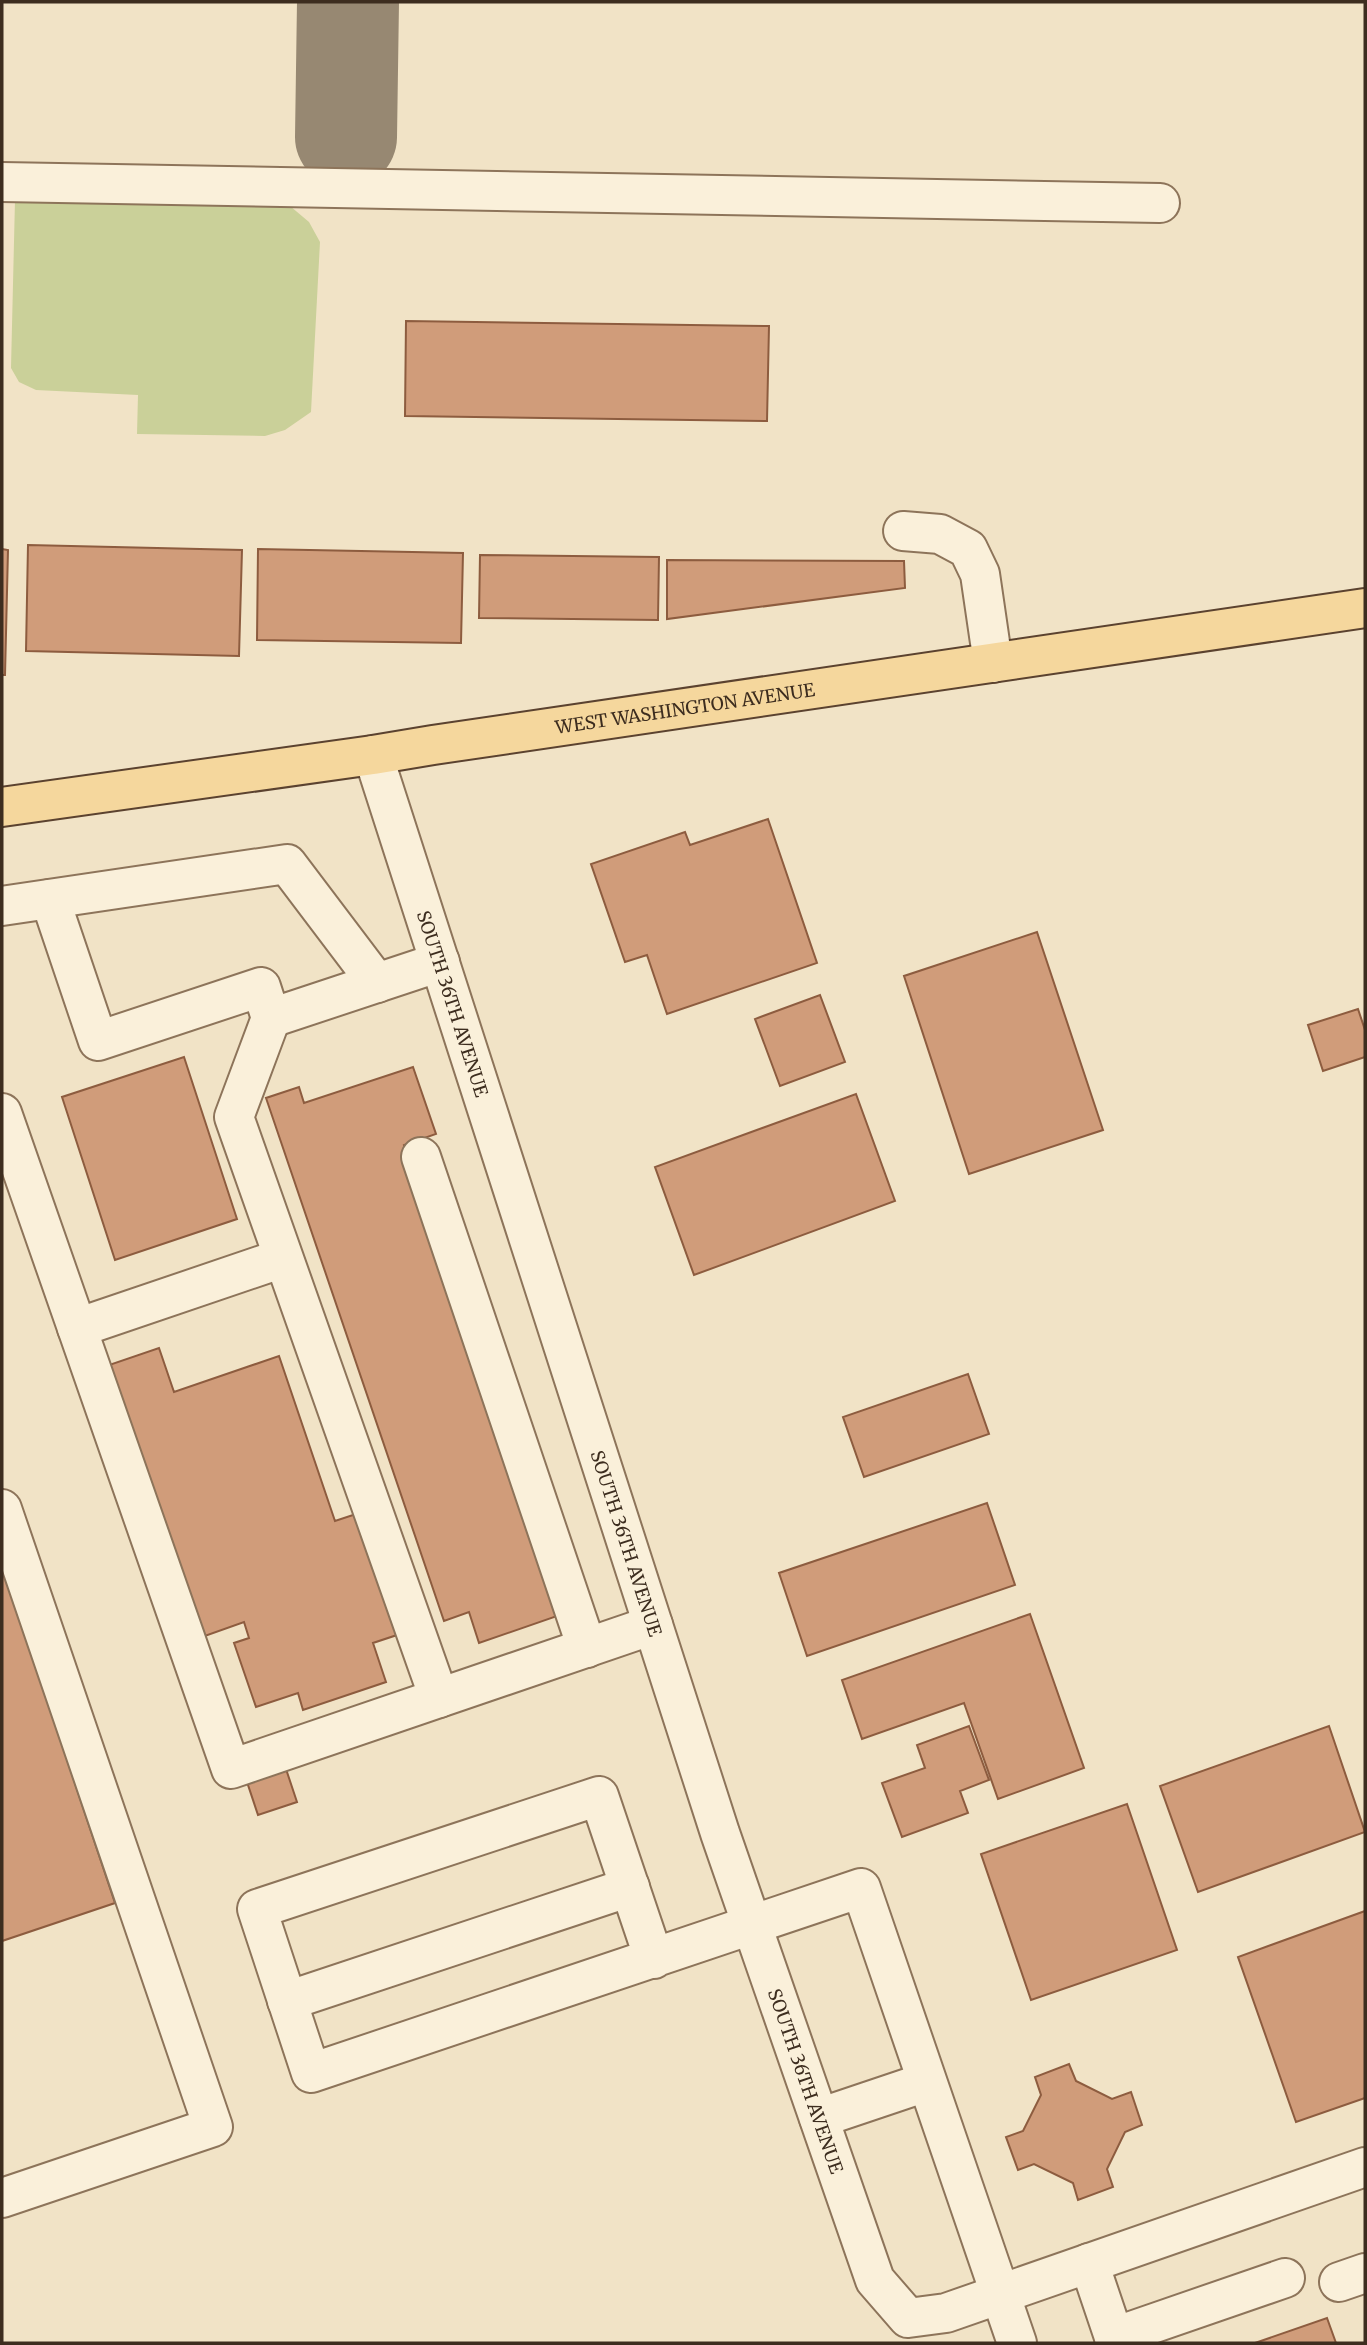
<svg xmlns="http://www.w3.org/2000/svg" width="1367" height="2345" font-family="Merriweather,serif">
<rect width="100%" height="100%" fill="#f1e3c6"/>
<!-- green -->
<path fill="#cad099" d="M15 200 290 206 309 222 320 242 311 412 285 430 265 436 137 434 138 395 36 390 19 382 11 368Z"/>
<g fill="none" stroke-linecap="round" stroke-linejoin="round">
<!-- taxiway -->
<path stroke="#978872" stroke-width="102" d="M346 137 348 2"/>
</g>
<!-- building -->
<path fill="#d09c7a" stroke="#8d5c3f" stroke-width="2" d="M406 321 769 326 767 421 405 416Z
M28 545 242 550 239 656 26 651Z
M2 549 8 550 5 675H2Z
M258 549 463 553 461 643 257 640Z
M480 555 659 557 658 620 479 618Z
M667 560 904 561 905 588 667 619Z
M768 819 817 963 667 1014 647 955 625 962 591 864 685 832 690 845Z
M1037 932 1103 1130 969 1174 904 976Z
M820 995 845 1062 780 1086 755 1019Z
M1358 1009 1365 1030V1057L1323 1071 1308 1025Z
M184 1057 237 1219 115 1260 62 1097Z
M413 1067 436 1134 404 1145 563 1614 479 1643 469 1612 444 1621 266 1098 299 1087 304 1103Z
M856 1094 895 1201 694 1275 655 1167Z
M159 1348 174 1392 279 1356 335 1521 359 1513 400 1634 373 1643 386 1682 303 1710 298 1693 256 1707 234 1643 249 1638 244 1622 202 1637 109 1365Z
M968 1374 989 1434 864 1477 843 1417Z
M987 1503 1015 1585 807 1656 779 1573Z
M2 1530 22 1625 115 1903 2 1941Z
M1030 1614 1084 1768 998 1799 964 1703 862 1739 842 1680Z
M969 1726 989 1780 960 1791 968 1813 902 1837 882 1783 925 1768 917 1745Z
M1329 1726 1365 1832 1198 1892 1160 1786Z
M284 1763 297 1802 258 1815 245 1776Z
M1127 1804 1177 1950 1031 2000 981 1854Z
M1365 1911V2098L1296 2122 1238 1957Z
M1069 2064 1076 2081 1112 2099 1131 2092 1142 2125 1125 2132 1107 2169 1113 2187 1078 2200 1073 2183 1034 2164 1018 2170 1006 2137 1023 2131 1041 2095 1035 2077Z
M1327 2318 1336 2343H1255Z"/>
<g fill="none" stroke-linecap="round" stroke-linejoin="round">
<defs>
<g id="minor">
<path d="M2 182 1160 203"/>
<path d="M903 531 940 534 968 549 980 574 993 663"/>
<path id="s1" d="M373 755 720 1833 875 2280 908 2318 946 2313 1365 2167"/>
<path d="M50 899 98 1041 261 987 271 1018 440 962"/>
<path d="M2 906 287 864 377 983"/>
<path d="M271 1018 234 1117 439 1698"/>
<path d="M2 1113 231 1769 653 1625"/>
<path d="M421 1157 587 1648"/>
<path d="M77 1328 283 1258"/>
<path d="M2 1509 213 2127 2 2198"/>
<path d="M654 1959 599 1796 257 1909 311 2073 861 1888 1017 2343"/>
<path d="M287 2001 630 1887"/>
<path d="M819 2118 926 2082"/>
<path d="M1089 2263 1116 2343"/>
<path d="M1339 2282 1365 2273"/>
<path d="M1114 2337 1285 2278"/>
</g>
<g id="major">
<path id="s2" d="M2 807 373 755 433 745 1365 608"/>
</g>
</defs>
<!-- minor casing -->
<use href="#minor" stroke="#8d745a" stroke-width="42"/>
<!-- major casing -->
<use href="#major" stroke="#5b422f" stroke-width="42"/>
<!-- minor -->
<use href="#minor" stroke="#faf0da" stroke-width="38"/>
<!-- major -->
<use href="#major" stroke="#f5d79d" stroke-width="38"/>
</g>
<g text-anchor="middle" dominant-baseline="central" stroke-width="7" stroke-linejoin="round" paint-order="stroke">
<!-- street labels -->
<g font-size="18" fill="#3d2d1f" stroke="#f7edd6">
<text stroke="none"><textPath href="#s2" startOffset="690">WEST WASHINGTON AVENUE</textPath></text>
<text stroke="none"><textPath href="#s1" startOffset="261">SOUTH 36TH AVENUE</textPath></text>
<text stroke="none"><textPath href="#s1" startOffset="828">SOUTH 36TH AVENUE</textPath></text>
<text stroke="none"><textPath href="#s1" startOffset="1395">SOUTH 36TH AVENUE</textPath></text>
</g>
</g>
<!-- border -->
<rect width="1367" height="2345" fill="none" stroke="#3d2d1f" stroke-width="7"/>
</svg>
